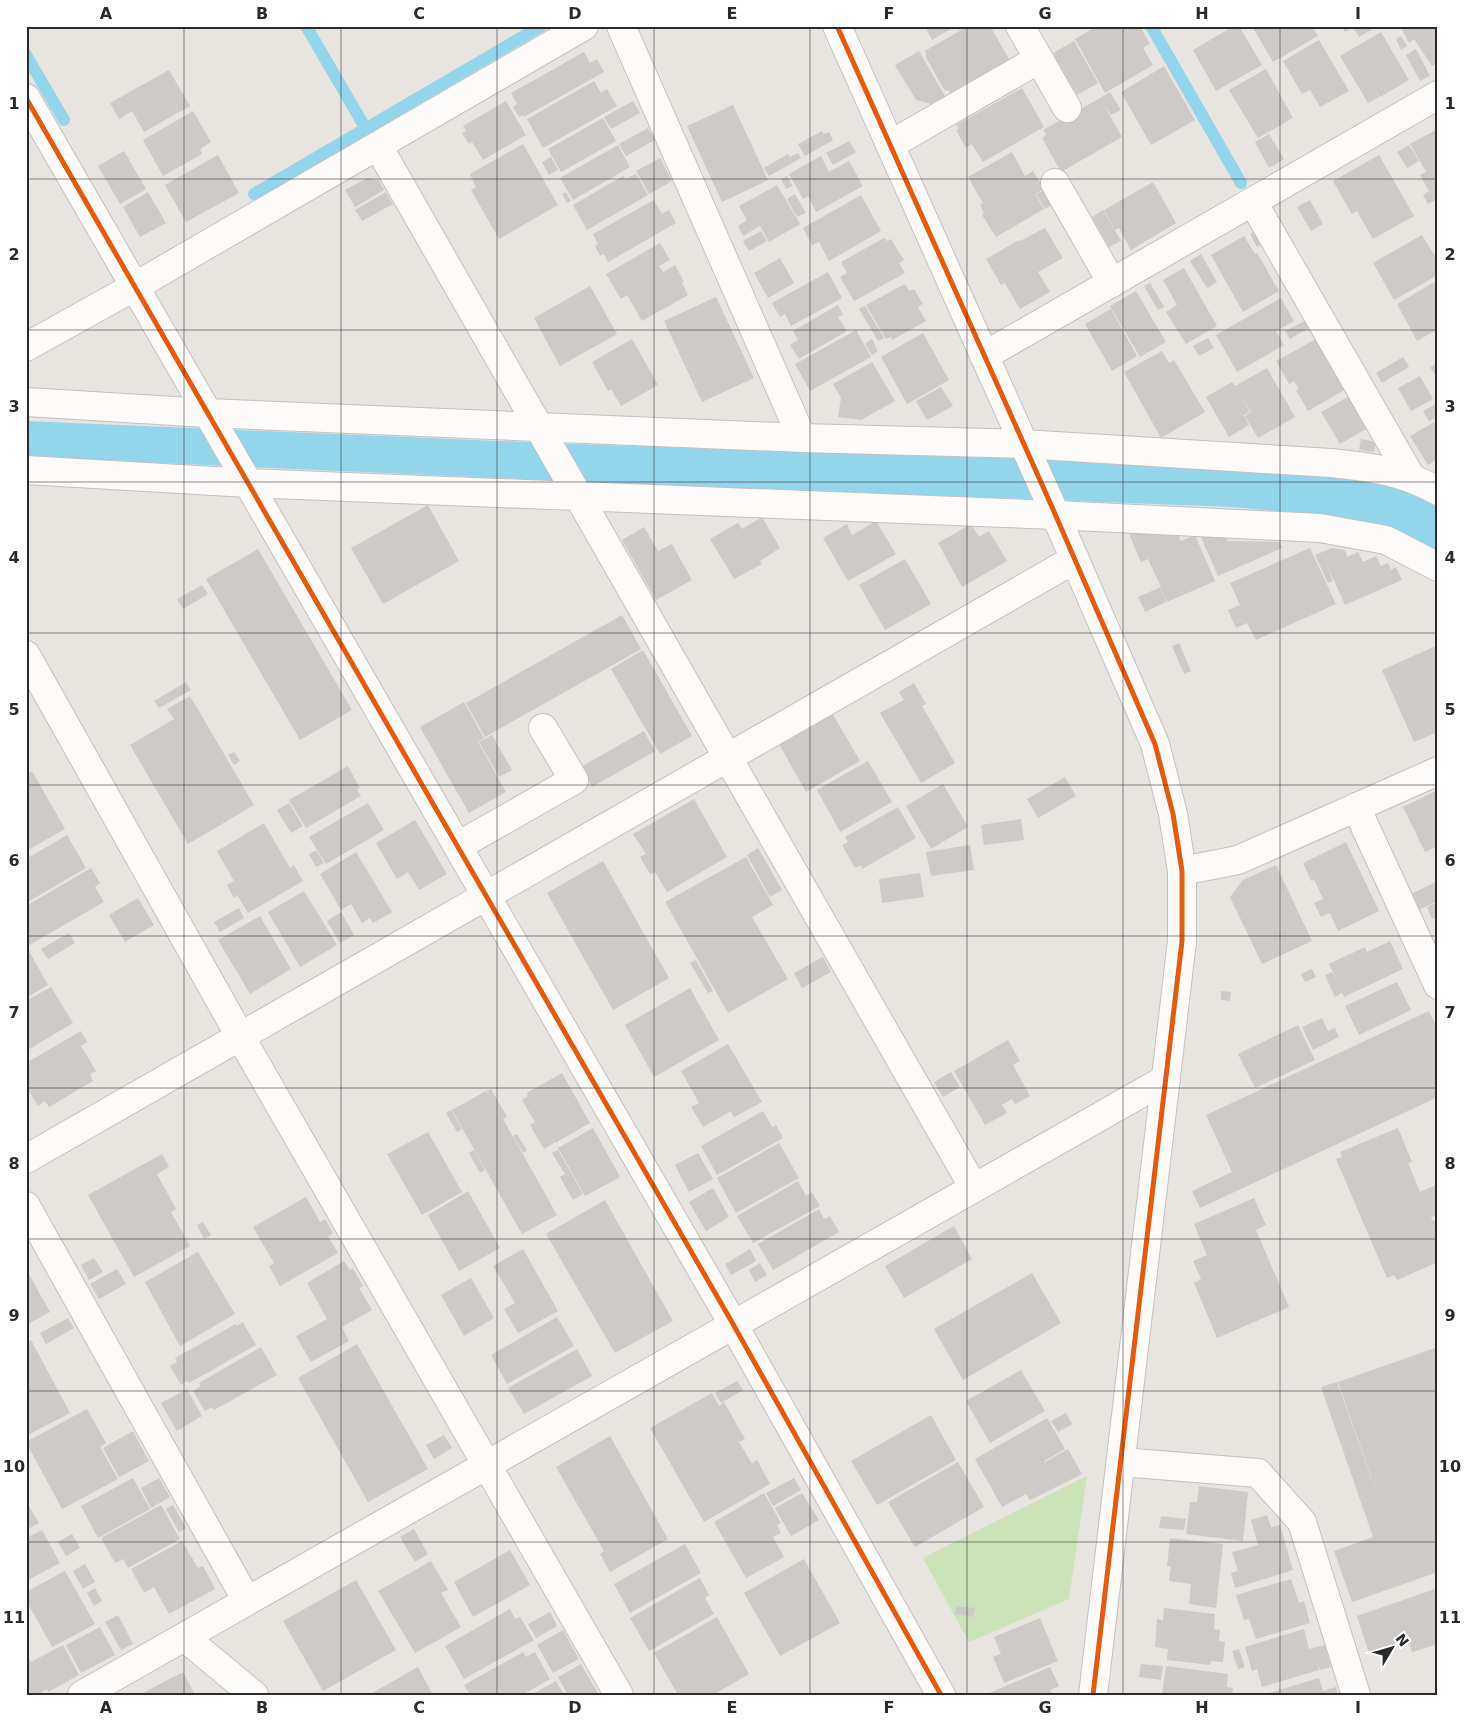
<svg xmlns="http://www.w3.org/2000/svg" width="1464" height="1721" font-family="'DejaVu Sans',sans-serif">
<rect width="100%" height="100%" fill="#e8e4e0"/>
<!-- green -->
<path fill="#cbe3b8" d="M1087 1476 1069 1599 969 1642 923 1558Z"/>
<!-- water -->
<path fill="#93d5ea" d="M26 421 572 444 1151 463 1355 478 1401 489 1438 507V552L1401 534 1342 517 1232 507 654 485 26 457Z"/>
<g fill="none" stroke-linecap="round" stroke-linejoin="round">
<!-- stream -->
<path stroke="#93d5ea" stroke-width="12" d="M306 26 366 129
M1151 26 1241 183
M26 55 64 120
M254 194 541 26"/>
</g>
<!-- building -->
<path fill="#cdcac7" d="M925 26H956L932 40Z
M968 26H990L1009 59 950 93 948 90 945 91 925 56 927 55 925 51Z
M1097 26H1140L1150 44 1143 48 1153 65 1105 93 1075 39Z
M1234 26H1239L1262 65 1216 91 1193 50Z
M1252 26H1312L1318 36 1273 62Z
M1342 26H1378L1359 37 1353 27 1345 32Z
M1400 26H1438V63L1432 66 1414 39 1409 43Z
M1381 32 1409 80 1380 97 1376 92 1379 97 1368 103 1340 56Z
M1401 36 1407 46 1401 50 1396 39Z
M1319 40 1349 91 1320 107 1310 90 1302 94 1283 61Z
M1074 41 1098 83 1077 95 1053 53Z
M1416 49 1430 76 1420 81 1406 55Z
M919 51 945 96 931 104 916 100 895 65Z
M584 52 590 63 597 59 604 72 524 117 523 115 519 117 513 107 517 104 511 93Z
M1164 66 1195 120 1151 145 1121 92Z
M1266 69 1293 118 1258 138 1229 90Z
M169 70 190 106 144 132 132 111 119 119 110 103Z
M594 81 601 93 607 89 617 106 543 148 527 119Z
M1022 88 1044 127 983 162 972 144 966 148 956 130 959 129 956 125Z
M1110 92 1121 110 1111 115 1100 98Z
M1100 98 1122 137 1061 172 1042 138 1046 135 1043 130Z
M506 101 526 135 483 160 472 142 469 144 462 133 466 131 463 126Z
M633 101 640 113 611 129 604 117Z
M733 105 768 180 722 202 687 126Z
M193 111 211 142 200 149 202 154 163 176 143 140Z
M603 118 616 141 561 172 548 149Z
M648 128 655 140 626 156 619 144Z
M1438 129V199L1428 204 1423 195 1429 191 1420 175 1426 172 1410 144Z
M822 131 824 134 829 132 833 140 805 156 798 144Z
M1269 134 1284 159 1269 168 1255 142Z
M849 141 856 152 833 165 826 153Z
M523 144 558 205 499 239 471 190 476 187 470 174Z
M618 145 630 167 573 200 560 178Z
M1409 145 1419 161 1407 168 1397 152Z
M124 151 146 189 120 204 98 166Z
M1012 152 1025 176 1033 171 1044 189 1035 194 1044 209 996 237 982 215 984 214 980 204 983 203 968 177Z
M798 153 801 158 769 176 764 168 788 154 790 157Z
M218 155 239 193 186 222 165 185Z
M1379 155 1414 216 1373 239 1357 211 1352 214 1333 181Z
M821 156 829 172 849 161 863 186 816 212 808 196 803 199 789 174Z
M551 157 558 170 549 175 542 162Z
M660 158 672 181 649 194 636 171Z
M636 174 648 195 587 230 573 205 623 176 626 179Z
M787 176 793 186 786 189 781 179Z
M367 178 379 180 384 190 355 207 345 190Z
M1153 182 1176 223 1131 250 1119 228 1115 230 1104 210Z
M777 185 800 224 769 242 760 226 743 236 738 226 747 220 739 206Z
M1045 190 1053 204 1045 209 1036 194Z
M148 192 166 223 140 237 123 207Z
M386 192 393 204 362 221 355 210Z
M566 192 571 201 567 203 562 194Z
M795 194 806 213 797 217 787 199Z
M861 195 881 231 829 261 819 242 812 245 803 228Z
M654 200 662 214 669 210 676 223 608 262 604 254 600 256 595 246 598 244 593 234Z
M1310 200 1323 224 1311 231 1297 207Z
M1103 210 1121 241 1109 247 1092 217Z
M1045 228 1063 258 1038 272 1050 292 1020 309 1005 283 1001 285 986 259 1019 240 1020 241Z
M1257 230 1264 243 1257 247 1250 234Z
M761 231 767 241 749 251 743 241Z
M1422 235 1438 261V275L1394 300 1373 263Z
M1244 236 1255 254 1257 253 1279 291 1243 312 1211 255Z
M884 238 887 241 891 239 904 260 899 263 905 273 854 301 840 277 847 273 841 262Z
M660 243 670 260 659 266 663 272 675 265 684 282 682 283 688 295 642 321 627 295 621 299 606 274Z
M1201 254 1217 282 1207 288 1190 261Z
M780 258 794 283 768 298 754 273Z
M1184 268 1217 326 1186 344 1166 312 1177 305 1163 280Z
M828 272 842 298 791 326 785 314 780 317 772 303Z
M1438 280V329L1417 341 1397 304Z
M1150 283 1164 307 1158 310 1144 286Z
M905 284 909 291 914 289 923 304 918 307 926 321 892 340 891 337 886 339 866 305Z
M590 286 617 334 560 366 534 318Z
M1136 291 1166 342 1140 357 1110 306Z
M716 297 754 378 702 402 664 321Z
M1281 298 1294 321 1276 331 1284 345 1237 372 1216 335Z
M838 305 843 315 838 317 847 331 799 359 790 345 798 340 793 331Z
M865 306 884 338 878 341 859 309Z
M1111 309 1137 356 1112 371 1085 324Z
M1305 321 1309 328 1290 339 1285 331Z
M856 330 871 357 810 391 795 364 849 334 851 339 849 334Z
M923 333 949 380 907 404 881 357Z
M1208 338 1214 348 1199 356 1193 346Z
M632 339 658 385 621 406 611 389 608 391 592 362Z
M872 339 878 351 872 355 865 344Z
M1316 339 1346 389 1308 411 1296 390 1299 389 1294 381 1289 384 1276 361Z
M1162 351 1169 363 1174 360 1205 412 1161 438 1124 372Z
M1403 357 1409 367 1382 383 1376 373Z
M872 362 895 401 861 420 838 417 841 398 833 384Z
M1438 363V379L1430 367Z
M1267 368 1295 417 1258 438 1245 416 1251 412 1239 392 1250 412 1244 415 1249 425 1229 437 1206 397 1232 382 1235 386Z
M1420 376 1433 399 1411 411 1398 388Z
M941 387 953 406 927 420 916 401Z
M1350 396 1368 428 1340 444 1321 412Z
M1438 403V417L1429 421 1423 411Z
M1438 420V459L1428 465 1410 436Z
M1361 439 1376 442 1374 452 1359 450Z
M428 505 459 561 383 604 351 548Z
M762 517 780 548 760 561 762 564 734 579 710 539 738 523 742 529Z
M876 521 896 554 848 581 823 538 847 524 852 535Z
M971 524 979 537 989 531 1007 561 962 587 938 543Z
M644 527 658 551 672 544 692 580 656 600 622 540Z
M1129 534H1178L1181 541 1195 535 1215 581 1167 602 1162 591 1166 602 1145 612 1138 597 1161 587 1148 559 1141 562Z
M1201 537H1226L1228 541 1280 542 1282 548 1218 576Z
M1310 548 1336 604 1256 640 1247 623 1236 628 1228 610 1240 605 1230 583Z
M1332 548 1345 550 1347 557 1358 552 1363 562 1376 556 1381 566 1388 563 1391 570 1396 567 1402 580 1345 605 1327 565 1333 581 1328 583 1315 555Z
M258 549 352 710 300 740 206 579Z
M905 559 931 604 885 630 859 585Z
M202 585 208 594 183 609 177 599Z
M622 615 641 649 485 737 466 703Z
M1179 643 1191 671 1184 674 1172 646Z
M1438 645V732L1414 742 1382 670Z
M643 650 692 736 660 754 611 669Z
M186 682 191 690 159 708 154 701Z
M914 683 926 704 922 706 955 763 921 783 880 713 904 700 899 692Z
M190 696 254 805 188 844 130 745 174 719 167 709Z
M464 702 484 738 478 742 506 792 469 813 420 727Z
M832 713 860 761 806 792 779 744Z
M644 731 655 751 592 787 581 767Z
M492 735 512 770 499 777 479 742Z
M234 752 240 761 234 765 228 755Z
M868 761 892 802 840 832 817 790Z
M348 766 360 788 357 790 361 796 306 828 289 800Z
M32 771 65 829 26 851V775Z
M1065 777 1076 796 1038 818 1027 799Z
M943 784 968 827 931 849 906 806Z
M1438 790V846L1425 852 1403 807Z
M694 799 727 857 667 892 655 872 650 874 640 857 646 854 633 834Z
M289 803 303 826 291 833 277 810Z
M368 803 384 830 326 864 309 837Z
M898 807 916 838 862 869 861 865 855 868 842 845 848 842 845 837Z
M1021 819 1024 840 984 845 981 825Z
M415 820 447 874 419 890 408 872 397 879 376 843Z
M264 823 290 868 294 865 303 881 248 913 237 895 234 898 227 885 234 881 217 851Z
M67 835 86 868 26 903V859Z
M1346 842 1379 911 1338 931 1330 913 1321 917 1314 903 1323 899 1314 879 1311 881 1303 863Z
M970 845 974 870 931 876 926 852Z
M758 848 782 890 770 897 747 855Z
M316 850 324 863 316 867 309 854Z
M356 852 392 912 373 923 370 918 362 923 351 904 341 910 320 874Z
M746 857 773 905 752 917 788 979 728 1013 665 902Z
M603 861 669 978 613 1010 547 893Z
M1276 865 1312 941 1262 964 1230 897 1243 880Z
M91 868 100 883 95 887 104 902 26 947V906Z
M920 873 924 897 882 903 879 879Z
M1438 881V901L1418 910 1411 894Z
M304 891 337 945 300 967 268 912Z
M138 898 154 925 125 942 109 915Z
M1438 902V916L1432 919 1427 907Z
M239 908 244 918 220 932 214 922Z
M341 912 354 935 340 943 327 921Z
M260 916 291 969 250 994 218 940Z
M69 933 75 943 48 959 41 949Z
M1390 941 1403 969 1344 997 1342 993 1335 997 1325 975 1332 972 1337 981 1329 964 1365 947 1367 952Z
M29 951 48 985 26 998V953Z
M823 957 831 972 802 988 794 973Z
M696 960 713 991 708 993 690 963Z
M1312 969 1316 977 1305 982 1301 974Z
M1397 982 1411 1010 1359 1035 1345 1006Z
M51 987 73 1023 26 1051V1001Z
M690 988 719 1040 654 1077 625 1025Z
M1221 991 1231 992 1230 1001 1221 1000Z
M1429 1011 1438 1030V1097L1200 1208 1192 1191 1232 1172 1206 1115Z
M1322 1018 1328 1031 1335 1028 1339 1037 1313 1050 1302 1027Z
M1298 1025 1315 1060 1255 1088 1238 1054Z
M81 1031 87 1042 81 1046 96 1071 90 1074 93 1081 49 1107 45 1101 38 1106 26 1086V1063Z
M1008 1040 1020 1061 1013 1065 1030 1096 1015 1104 1012 1099 1002 1105 1007 1113 985 1125 954 1071Z
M728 1044 762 1102 734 1117 731 1111 703 1127 691 1107 699 1103 681 1071Z
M951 1072 960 1087 943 1097 934 1082Z
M562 1073 590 1123 555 1143 552 1137 554 1143 544 1149 530 1125 535 1122 522 1100 528 1096 527 1093Z
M491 1089 507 1117 503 1119 557 1215 522 1234 452 1110 486 1091 490 1097 487 1091Z
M451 1110 462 1129 457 1132 446 1113Z
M763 1111 772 1127 776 1125 783 1138 717 1175 701 1146Z
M593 1128 620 1177 585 1196 558 1148Z
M1398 1128 1412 1162 1408 1163 1420 1192 1438 1184V1214L1431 1217 1433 1221 1438 1219V1262L1397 1280 1394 1275 1387 1278 1336 1159 1342 1157 1340 1152Z
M428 1132 462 1192 422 1215 387 1154Z
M517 1134 527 1150 523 1153 513 1136Z
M779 1143 799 1178 736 1213 717 1178Z
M474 1150 485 1170 480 1173 469 1153Z
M558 1150 583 1194 573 1200 560 1177 565 1174 552 1153Z
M698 1153 713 1179 689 1192 675 1165Z
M162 1154 169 1167 157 1174 176 1209 171 1212 190 1246 134 1277 88 1195Z
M798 1181 806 1196 812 1192 820 1206 753 1243 737 1216Z
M713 1188 729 1217 706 1231 689 1202Z
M468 1191 500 1248 459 1271 428 1215Z
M306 1197 320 1222 325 1219 333 1233 328 1236 338 1253 280 1286 269 1266 274 1263 253 1227Z
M1254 1198 1266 1225 1256 1230 1289 1307 1217 1338 1194 1283 1201 1279 1193 1261 1207 1255 1194 1224Z
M605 1200 673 1321 615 1353 546 1234Z
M819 1209 824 1219 830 1216 839 1232 773 1270 758 1244Z
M203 1222 211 1235 204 1239 197 1225Z
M954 1226 972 1259 904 1298 885 1266Z
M523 1249 558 1311 518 1333 504 1309 515 1303 493 1266Z
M750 1249 756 1261 731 1275 725 1264Z
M198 1252 235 1314 180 1346 145 1282Z
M94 1258 103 1272 89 1280 81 1265Z
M344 1261 350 1270 353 1268 363 1286 359 1288 372 1310 342 1327 349 1341 311 1362 296 1336 327 1319 307 1283Z
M760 1263 767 1275 755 1282 749 1270Z
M26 1269 50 1312 26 1325Z
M117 1269 126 1284 99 1299 90 1284Z
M1032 1273 1061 1323 963 1380 934 1329Z
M471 1278 494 1318 464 1336 441 1295Z
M557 1317 574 1346 507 1384 491 1355Z
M68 1318 74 1328 46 1344 40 1333Z
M243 1322 256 1345 189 1383 187 1381 181 1385 170 1366 177 1362 175 1358 236 1324 237 1326Z
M31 1340 70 1413 26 1436V1342Z
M357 1344 428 1469 368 1502 298 1378Z
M261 1347 277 1375 214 1410 212 1407 205 1411 193 1391 201 1386 199 1383Z
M1438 1347V1572L1352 1602 1334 1551 1373 1537 1321 1387 1337 1382 1390 1531 1338 1382Z
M577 1349 592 1376 524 1414 508 1388Z
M1021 1370 1045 1411 990 1443 966 1401Z
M737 1381 743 1390 721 1403 715 1393Z
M187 1389 202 1416 177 1431 161 1403Z
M712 1393 719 1406 724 1402 745 1439 739 1442 752 1464 757 1460 770 1484 704 1522 650 1428Z
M87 1409 106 1443 100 1447 118 1479 62 1509 26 1442Z
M1066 1413 1072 1424 1058 1432 1051 1421Z
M931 1415 956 1460 877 1505 851 1461Z
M1047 1418 1065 1449 1044 1461 1054 1478 1045 1462 1068 1449 1082 1474 1030 1500 1026 1494 1002 1507 975 1459Z
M133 1431 149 1461 119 1477 103 1448Z
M444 1435 452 1448 434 1459 426 1445Z
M610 1436 668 1539 610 1572 600 1554 604 1551 556 1467Z
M958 1462 984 1507 915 1547 888 1502Z
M133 1478 150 1509 98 1538 81 1506Z
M159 1478 170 1497 151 1508 141 1488Z
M794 1478 801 1490 773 1506 766 1493Z
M1199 1486 1248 1492 1243 1541 1186 1534 1190 1502H1197Z
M764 1493 781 1523 777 1525 781 1533 773 1537 784 1557 746 1578 714 1522Z
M802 1493 819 1520 791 1536 775 1508Z
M26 1501 39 1523 26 1530Z
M161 1505 180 1539 128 1568 123 1559 115 1563 101 1538Z
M173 1505 186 1528 179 1532 166 1509Z
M1267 1515 1271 1527 1280 1525 1293 1570 1235 1588 1231 1573 1238 1571 1232 1552 1258 1545 1251 1520Z
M1161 1516 1186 1519 1184 1530 1159 1528Z
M414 1529 428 1554 415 1562 400 1537Z
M42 1530 60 1563 26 1581V1538Z
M72 1534 80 1548 66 1556 58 1542Z
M1170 1538 1223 1544 1216 1608 1189 1604 1191 1584 1169 1581 1171 1566H1167Z
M182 1541 198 1568 203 1566 215 1589 169 1614 154 1587 144 1593 131 1569Z
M685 1544 701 1573 630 1613 614 1584Z
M510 1550 530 1585 473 1617 454 1582Z
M804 1559 840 1623 780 1656 744 1593Z
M431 1561 448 1590 441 1593 461 1627 415 1653 378 1591Z
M85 1564 95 1582 83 1589 73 1571Z
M65 1571 95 1624 52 1647 26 1600V1592Z
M700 1578 709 1595 705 1598 714 1614 649 1651 630 1618Z
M1291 1579 1299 1603 1304 1601 1310 1623 1256 1639 1249 1619 1244 1620 1236 1595Z
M356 1580 396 1650 323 1691 283 1621Z
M95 1588 102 1601 94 1606 87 1593Z
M1438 1588V1644L1412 1652 1408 1639 1369 1653 1357 1616Z
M956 1606 975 1608 973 1617 955 1614Z
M1164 1608 1215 1614 1214 1629 1220 1630 1219 1641 1225 1642 1223 1662 1211 1661 1210 1665 1167 1660 1168 1649 1155 1647 1157 1619 1163 1620Z
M510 1609 515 1619 520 1617 534 1640 464 1679 445 1646Z
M550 1612 557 1626 536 1638 528 1624Z
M118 1615 133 1644 121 1650 105 1622Z
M717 1617 749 1674 713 1695H678L654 1653Z
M1040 1618 1058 1661 1004 1683 993 1657 1001 1654 994 1637Z
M100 1627 115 1655 81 1673 66 1645Z
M1304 1629 1309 1649 1325 1645 1331 1667 1320 1670 1316 1660 1319 1670 1262 1687 1257 1669 1252 1671 1245 1647Z
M563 1630 579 1659 553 1673 537 1645Z
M63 1645 79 1675 48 1692 47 1689 37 1695H26V1652L31 1662Z
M1239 1649 1245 1667 1238 1669 1232 1651Z
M523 1652 526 1657 535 1652 550 1679 522 1695H470L464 1685Z
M581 1664 599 1695H568L558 1677Z
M1141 1664 1163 1666 1161 1680 1139 1677Z
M1166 1666 1228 1674 1227 1687 1233 1688 1232 1695H1162Z
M418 1667 433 1695H369Z
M1050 1667 1059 1686 1050 1690 1052 1695H985Z
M183 1672 195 1695H139Z
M1319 1678 1323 1691 1336 1687 1338 1695H1269V1693Z
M556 1681 564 1695H531Z"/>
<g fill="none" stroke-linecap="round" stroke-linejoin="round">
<defs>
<path id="minor" d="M621 26 802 438
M837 26 1052 507 1155 744 1173 814 1182 871V941L1093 1695
M1020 26 1067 108
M26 98 733 1324 941 1695
M890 145 1039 59
M378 146 974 1188
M1055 183 1112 283
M1253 202 1412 479
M26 347 134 287 584 26
M984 356 1438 95
M26 402 207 413 538 427 802 438 1023 444 1331 463C1370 467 1403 471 1438 491
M26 470 248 483 1055 515 1320 528 1386 540 1438 567
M26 655 240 1036 619 1695
M1356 807 1438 985
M458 846 574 780 543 728
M1182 871 1238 860 1438 771
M26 1159 1075 559
M26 1206 247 1601
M1121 1462 1258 1473 1302 1522 1356 1695
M184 1637 254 1695
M82 1695 1166 1079"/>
</defs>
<!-- minor casing -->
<use href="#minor" stroke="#c2c0c1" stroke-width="30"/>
<!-- minor -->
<use href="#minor" stroke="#fcfbfa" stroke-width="28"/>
<defs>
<path id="cycleway" d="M837 26 1052 507 1155 744 1173 814 1182 871V941L1093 1695
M26 98 733 1324 941 1695"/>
</defs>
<!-- cycleway casing -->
<use href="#cycleway" stroke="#fff" stroke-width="8"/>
<!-- cycleway -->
<use href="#cycleway" stroke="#e8590c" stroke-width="5"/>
</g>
<!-- grid -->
<path fill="none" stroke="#2a2a2a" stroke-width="1" stroke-opacity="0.55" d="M184 26V1695M341 26V1695M497 26V1695M654 26V1695M810 26V1695M967 26V1695M1123 26V1695M1280 26V1695M26 179H1438M26 330H1438M26 482H1438M26 633H1438M26 785H1438M26 936H1438M26 1088H1438M26 1239H1438M26 1391H1438M26 1542H1438"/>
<!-- border -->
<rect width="1464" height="1721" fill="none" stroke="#ffffff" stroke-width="55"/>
<!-- north arrow -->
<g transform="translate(1392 1648) rotate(52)" stroke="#ffffff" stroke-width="4" paint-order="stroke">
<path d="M0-4L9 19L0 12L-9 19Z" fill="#2a2a2a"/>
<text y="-8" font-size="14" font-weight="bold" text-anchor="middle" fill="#2a2a2a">N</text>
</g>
<rect x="28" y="28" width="1408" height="1666" fill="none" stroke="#2a2a2a" stroke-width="2"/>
<g font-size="16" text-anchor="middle" font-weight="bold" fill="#2a2a2a">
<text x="106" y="19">A</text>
<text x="262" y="19">B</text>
<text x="419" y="19">C</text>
<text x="575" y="19">D</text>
<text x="732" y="19">E</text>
<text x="889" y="19">F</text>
<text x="1045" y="19">G</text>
<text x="1202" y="19">H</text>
<text x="1358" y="19">I</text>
<text x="14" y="109">1</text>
<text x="1450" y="109">1</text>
<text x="14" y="260">2</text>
<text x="1450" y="260">2</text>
<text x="14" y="412">3</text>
<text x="1450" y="412">3</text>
<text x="14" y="563">4</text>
<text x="1450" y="563">4</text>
<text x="14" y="715">5</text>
<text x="1450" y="715">5</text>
<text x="14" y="866">6</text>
<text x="1450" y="866">6</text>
<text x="14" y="1018">7</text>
<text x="1450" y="1018">7</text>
<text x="14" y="1169">8</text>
<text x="1450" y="1169">8</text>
<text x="14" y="1321">9</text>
<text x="1450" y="1321">9</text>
<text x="14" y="1472">10</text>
<text x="1450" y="1472">10</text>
<text x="14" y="1623">11</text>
<text x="1450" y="1623">11</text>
<text x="106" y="1713">A</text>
<text x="262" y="1713">B</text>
<text x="419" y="1713">C</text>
<text x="575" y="1713">D</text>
<text x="732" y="1713">E</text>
<text x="889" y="1713">F</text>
<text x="1045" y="1713">G</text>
<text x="1202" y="1713">H</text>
<text x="1358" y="1713">I</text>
</g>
</svg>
